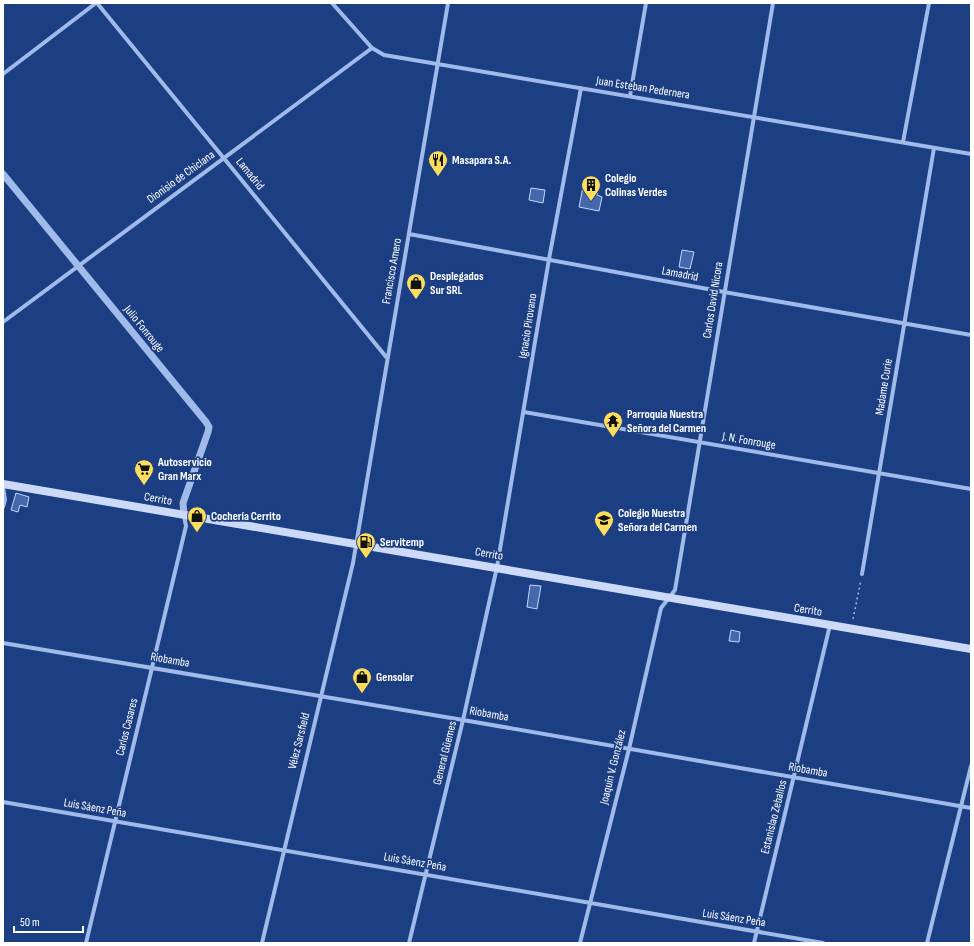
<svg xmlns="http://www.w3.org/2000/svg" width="974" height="946" font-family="'Sofia Sans Condensed',sans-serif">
<rect width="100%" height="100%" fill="#1c3e82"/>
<!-- building -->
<path fill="#4468ab" stroke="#c5d6f7" d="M584 182 599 185 597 195 602 197 599 211 579 207Z
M531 188 545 190 543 203 529 200Z
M682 250 694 252 690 269 679 267Z
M16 493 29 497 27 507 20 505 18 512 11 510Z
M530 585 541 586 537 609 527 607Z
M731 630 740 632 739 642 729 641Z"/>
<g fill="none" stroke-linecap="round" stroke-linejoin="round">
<!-- path -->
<path stroke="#a0baea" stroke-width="1.5" stroke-dasharray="2 3" stroke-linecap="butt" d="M853 619 861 580"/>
<!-- minor -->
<path stroke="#a0baea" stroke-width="4" d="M97 3 387 358
M332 3 372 48 384 55 971 154
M3 74 96 3
M630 96 646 3
M903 142 929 3
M409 234 724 292 971 335
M3 322 372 48
M524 412 971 489
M3 486 5 500 3 507
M862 574 934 148
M3 643 463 720 971 808
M3 802 823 943
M86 943 186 526 184 516
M262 943 353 563 448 3
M409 943 463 720 497 567 549 259 581 88
M580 943 629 749 661 608 675 590 773 3
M754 943 830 625
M927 943 971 766"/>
<!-- tertiary -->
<path stroke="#a0baea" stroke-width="7" d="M3 174 206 422 209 427 208 432 183 503 184 515"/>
<!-- secondary -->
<path stroke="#ccdaf7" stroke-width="8" d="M3 484 971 649"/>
</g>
<!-- icons -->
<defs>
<symbol id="restaurant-pin" viewBox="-11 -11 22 30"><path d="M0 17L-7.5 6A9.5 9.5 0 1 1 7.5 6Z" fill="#fbdd5d" stroke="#1c3e82"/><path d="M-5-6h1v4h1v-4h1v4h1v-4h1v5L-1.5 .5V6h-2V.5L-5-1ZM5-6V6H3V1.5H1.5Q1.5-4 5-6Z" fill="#111"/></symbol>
<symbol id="building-pin" viewBox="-11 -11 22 30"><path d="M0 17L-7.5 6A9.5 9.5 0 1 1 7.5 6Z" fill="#fbdd5d" stroke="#1c3e82"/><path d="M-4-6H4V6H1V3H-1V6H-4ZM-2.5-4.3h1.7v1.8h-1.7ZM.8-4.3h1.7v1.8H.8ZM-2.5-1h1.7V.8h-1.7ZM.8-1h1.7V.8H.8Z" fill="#111"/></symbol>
<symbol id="shop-pin" viewBox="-11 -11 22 30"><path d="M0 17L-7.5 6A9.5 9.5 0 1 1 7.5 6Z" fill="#fbdd5d" stroke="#1c3e82"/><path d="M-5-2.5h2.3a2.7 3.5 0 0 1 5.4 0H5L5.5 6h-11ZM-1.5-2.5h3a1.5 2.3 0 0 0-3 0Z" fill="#111"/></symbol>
<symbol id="temple-pin" viewBox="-11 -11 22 30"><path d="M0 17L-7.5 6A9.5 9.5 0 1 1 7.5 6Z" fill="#fbdd5d" stroke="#1c3e82"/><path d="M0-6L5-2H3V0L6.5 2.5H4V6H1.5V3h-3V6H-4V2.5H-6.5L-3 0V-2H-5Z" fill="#111"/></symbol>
<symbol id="supermarket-pin" viewBox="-11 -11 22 30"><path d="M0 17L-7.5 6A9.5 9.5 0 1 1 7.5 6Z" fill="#fbdd5d" stroke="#1c3e82"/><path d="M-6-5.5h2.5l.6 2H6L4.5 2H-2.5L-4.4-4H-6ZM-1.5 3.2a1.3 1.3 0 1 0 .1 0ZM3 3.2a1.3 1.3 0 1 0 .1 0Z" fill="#111"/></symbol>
<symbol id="school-pin" viewBox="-11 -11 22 30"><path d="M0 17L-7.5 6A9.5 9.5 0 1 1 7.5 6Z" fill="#fbdd5d" stroke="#1c3e82"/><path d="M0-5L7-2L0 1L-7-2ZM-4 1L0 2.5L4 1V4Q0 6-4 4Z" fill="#111"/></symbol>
<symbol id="fuel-pin" viewBox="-11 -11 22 30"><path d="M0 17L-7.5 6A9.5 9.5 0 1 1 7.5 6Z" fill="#fbdd5d" stroke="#1c3e82"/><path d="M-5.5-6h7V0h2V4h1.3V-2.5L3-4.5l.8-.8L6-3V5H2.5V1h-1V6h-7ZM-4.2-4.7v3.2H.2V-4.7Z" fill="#111"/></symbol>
</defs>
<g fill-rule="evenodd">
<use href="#restaurant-pin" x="427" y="149" width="22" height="30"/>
<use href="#building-pin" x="580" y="174" width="22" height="30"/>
<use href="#shop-pin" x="405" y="272" width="22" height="30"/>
<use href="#temple-pin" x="602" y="410" width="22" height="30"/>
<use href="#supermarket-pin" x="133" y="458" width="22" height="30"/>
<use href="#shop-pin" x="186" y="505" width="22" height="30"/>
<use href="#school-pin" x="593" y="509" width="22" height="30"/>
<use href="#fuel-pin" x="355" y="531" width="22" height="30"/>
<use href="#shop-pin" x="351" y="666" width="22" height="30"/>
</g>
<g text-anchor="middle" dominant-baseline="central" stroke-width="3.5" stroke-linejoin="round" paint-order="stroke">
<!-- street labels -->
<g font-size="12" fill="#fff" stroke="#1c3e82">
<text transform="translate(643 88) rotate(9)">Juan Esteban Pedernera</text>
<text transform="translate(250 174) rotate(51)">Lamadrid</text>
<text transform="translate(181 177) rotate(-36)">Dionisio de Chiclana</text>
<text transform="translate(392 271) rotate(-80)">Francisco Amero</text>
<text transform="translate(680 274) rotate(11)">Lamadrid</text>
<text transform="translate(713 300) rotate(-81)">Carlos David Nicora</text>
<text transform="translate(528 326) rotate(-81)">Ignacio Pirovano</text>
<text transform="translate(144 329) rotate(51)">Julio Fonrouge</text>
<text transform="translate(884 387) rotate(-81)">Madame Curie</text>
<text transform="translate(749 441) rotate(10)">J. N. Fonrouge</text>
<text transform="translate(158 499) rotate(10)">Cerrito</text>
<text transform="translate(489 554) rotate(10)">Cerrito</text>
<text transform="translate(808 610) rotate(9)">Cerrito</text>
<text transform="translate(170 660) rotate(10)">Riobamba</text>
<text transform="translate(489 714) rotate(10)">Riobamba</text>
<text transform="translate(127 727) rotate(-76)">Carlos Casares</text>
<text transform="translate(299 741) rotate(-76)">Vélez Sarsfield</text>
<text transform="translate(445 753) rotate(-76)">General Güemes</text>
<text transform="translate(613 767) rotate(-76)">Joaquín V. González</text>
<text transform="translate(808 770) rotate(10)">Riobamba</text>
<text transform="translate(95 808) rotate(10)">Luis Sáenz Peña</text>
<text transform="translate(774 817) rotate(-76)">Estanislao Zeballos</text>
<text transform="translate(415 862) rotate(10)">Luis Sáenz Peña</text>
<text transform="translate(734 918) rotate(9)">Luis Sáenz Peña</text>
</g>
<!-- poi labels -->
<g font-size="12" font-weight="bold" fill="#fff" stroke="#1c3e82" text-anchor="start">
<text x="452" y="160">Masapara S.A.</text>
<text x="605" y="178">Colegio<tspan x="605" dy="14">Colinas Verdes</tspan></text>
<text x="430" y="276">Desplegados<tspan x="430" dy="14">Sur SRL</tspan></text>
<text x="627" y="414">Parroquia Nuestra<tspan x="627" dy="14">Señora del Carmen</tspan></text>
<text x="158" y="462">Autoservicio<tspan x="158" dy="14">Gran Marx</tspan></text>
<text x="618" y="513">Colegio Nuestra<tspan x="618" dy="14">Señora del Carmen</tspan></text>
<text x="211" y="516">Cochería Cerrito</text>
<text x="380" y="542">Servitemp</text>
<text x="376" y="677">Gensolar</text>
</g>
</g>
<!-- border -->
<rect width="974" height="946" fill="none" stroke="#ffffff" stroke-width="8"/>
<!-- scale -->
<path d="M14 926v6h69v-6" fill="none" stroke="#ffffff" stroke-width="2"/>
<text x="20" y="926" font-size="12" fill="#ffffff" stroke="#1c3e82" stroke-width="3" paint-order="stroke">50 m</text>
</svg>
